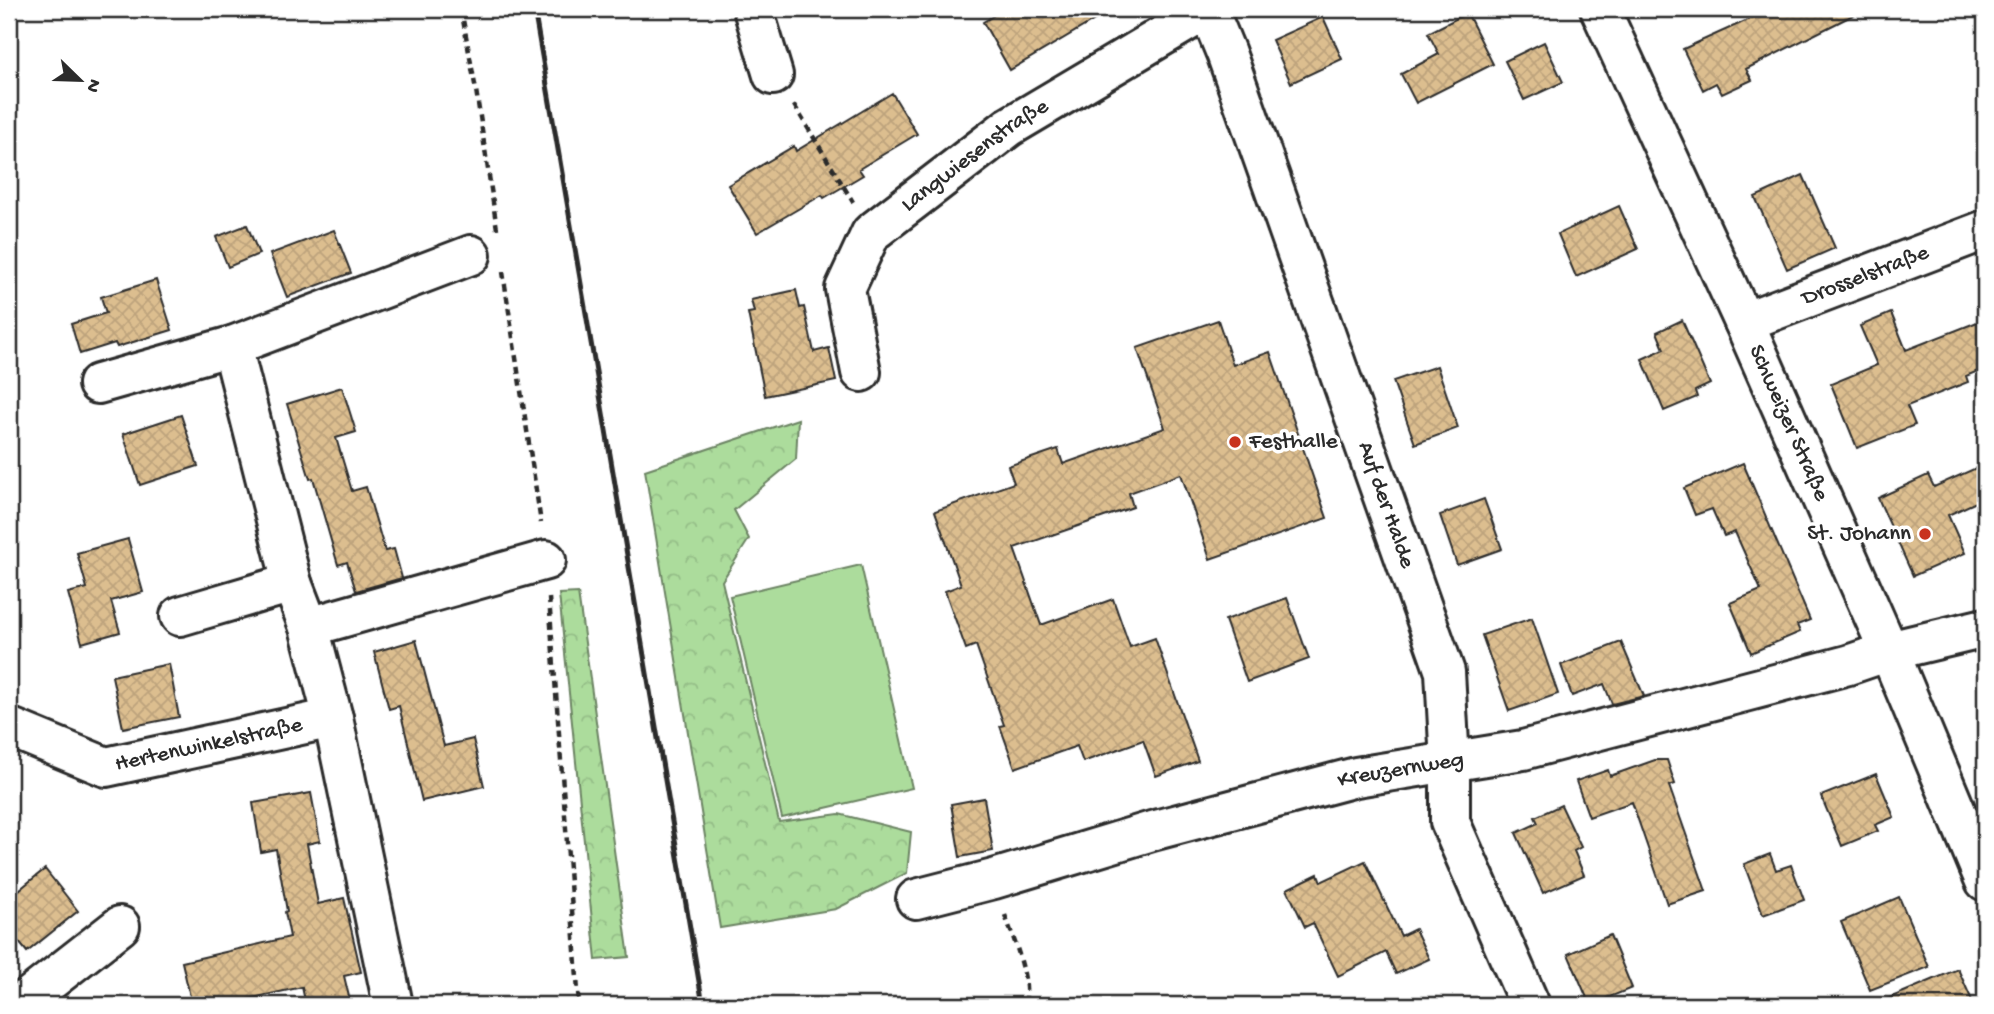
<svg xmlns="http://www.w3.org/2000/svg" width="1994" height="1014" font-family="'Gochi Hand',sans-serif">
<defs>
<pattern id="forest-crowns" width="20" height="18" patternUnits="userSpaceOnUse" patternTransform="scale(1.75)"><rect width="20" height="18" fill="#acdc9c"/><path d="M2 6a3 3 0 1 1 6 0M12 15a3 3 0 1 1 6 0" fill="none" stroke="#94bd87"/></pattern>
<pattern id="building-cross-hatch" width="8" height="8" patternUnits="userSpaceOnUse" patternTransform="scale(1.75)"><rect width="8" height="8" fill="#dcbe8f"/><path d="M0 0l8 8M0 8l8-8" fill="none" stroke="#bda37c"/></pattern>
</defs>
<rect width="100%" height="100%" fill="#fff"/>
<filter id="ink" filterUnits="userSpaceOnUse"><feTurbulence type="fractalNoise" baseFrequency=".0143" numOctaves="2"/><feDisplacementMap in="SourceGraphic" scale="14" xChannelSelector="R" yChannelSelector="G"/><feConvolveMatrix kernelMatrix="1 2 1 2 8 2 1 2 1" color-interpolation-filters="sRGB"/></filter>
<g filter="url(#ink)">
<!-- forest -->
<path fill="url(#forest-crowns)" stroke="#6c8464" stroke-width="2" d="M798 419 796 459 734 510 749 539 722 581 779 822 839 814 911 832 907 873 836 909 720 928 645 470Z
M578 593 629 957 596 960 559 594Z"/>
<!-- pitch -->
<path fill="#acdc9c" stroke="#6c8464" stroke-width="2" d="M861 565 912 788 782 818 730 596Z"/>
<!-- building -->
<path fill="url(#building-cross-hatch)" stroke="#2b2b2b" stroke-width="2" d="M1005 9H1113L1010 70 983 22Z
M1772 9H1865L1746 69 1752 80 1722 94 1716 83 1703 90 1683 49Z
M1467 13 1493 64 1416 103 1401 74 1439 54 1428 33Z
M1323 17 1342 59 1291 83 1272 40Z
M1544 42 1563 82 1524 100 1505 61Z
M892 93 917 134 859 169 863 175 824 198 822 195 757 233 728 185 794 146 796 151Z
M1803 175 1835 248 1787 269 1755 197Z
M1619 206 1638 249 1576 277 1558 234Z
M247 225 259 254 228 267 216 237Z
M334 230 351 273 287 297 270 254Z
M156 280 172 330 117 347 115 343 80 354 71 324 106 313 101 297Z
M796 290 800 308 804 307 814 352 829 348 836 381 765 396 748 313 754 312 751 300Z
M1891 313 1906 350 1985 319V368L1966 376 1968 382 1907 406 1915 425 1857 448 1831 384 1877 365 1860 326Z
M1218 320 1233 365 1270 352 1327 518 1210 559 1181 474 1129 493 1133 507 1014 548 1041 625 1113 599 1130 647 1155 638 1198 761 1156 776 1143 740 1083 762 1077 746 1015 768 1000 726 1004 725 976 645 966 649 945 591 961 585 935 511 1014 483 1008 466 1058 449 1063 464 1165 428 1137 348Z
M1682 320 1710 384 1695 391 1697 397 1664 411 1642 359 1664 349 1657 332Z
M1437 366 1458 428 1415 444 1393 381Z
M342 387 356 432 336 438 352 491 366 487 385 551 394 549 402 578 356 591 347 562 338 565 313 478 310 479 287 404Z
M181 415 198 466 140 485 123 434Z
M1743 463 1810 620 1797 625 1800 632 1751 653 1730 603 1761 590 1735 532 1724 536 1712 509 1695 515 1684 488Z
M1985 464V498L1948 515 1965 553 1913 576 1878 498 1928 475 1934 487Z
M1484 499 1502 549 1457 565 1440 515Z
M128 539 143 592 111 601 120 632 82 643 68 593 87 588 77 553Z
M1287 598 1309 659 1247 682 1225 620Z
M1532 618 1558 694 1509 711 1482 635Z
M416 640 444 746 473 739 484 786 422 801 399 706 389 709 374 652Z
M1621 642 1644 696 1612 704 1604 684 1572 696 1561 665Z
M169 664 179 717 123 728 112 676Z
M1655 760H1667L1675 784 1669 786 1706 891 1667 904 1632 802 1589 817 1576 781 1608 770 1610 776Z
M1876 774 1894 817 1875 825 1878 831 1842 846 1821 796Z
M311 793 320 841 307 844 318 904 344 898 361 972 344 976 351 1005H306L302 987 221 1005H192L182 962 290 937 285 912 287 911 276 849 261 852 253 803Z
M984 798 993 851 960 857 951 804Z
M1561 805 1581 847 1574 851 1584 875 1543 893 1516 833 1538 823 1535 817Z
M1770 854 1776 870 1791 865 1804 900 1763 915 1744 864Z
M1365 861 1401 936 1415 929 1429 959 1396 974 1386 952 1338 976 1313 923 1305 927 1287 889 1318 874 1321 882Z
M45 869 78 911 27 952 9 930V898Z
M1899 897 1929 967 1870 990 1841 922Z
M1610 935 1632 988 1590 1005 1568 954Z
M1958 969 1974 1005H1873Z"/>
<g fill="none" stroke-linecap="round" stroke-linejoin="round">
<defs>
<g id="minor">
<path d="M753 9 773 75"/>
<path id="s1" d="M1208 9 1226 53 1445 672 1450 763V822L1530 1005"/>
<path id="s2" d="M1600 9 1744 322 1889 651 1985 881"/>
<path id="s3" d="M1744 322 1985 230"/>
<path d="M232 346 292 583 309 627 333 718 393 1005"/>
<path id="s4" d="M861 372 845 289 871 233 1009 127 1208 9"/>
<path d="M98 384 232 346 471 255"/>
<path d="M180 616 292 583"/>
<path d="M309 627 546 560"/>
<path id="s5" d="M9 727 106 767 333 718"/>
<path id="s6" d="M916 899 994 879 1152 831 1356 777 1523 750 1848 665 1889 651 1985 628"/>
<path d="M19 1005 120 926"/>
</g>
</defs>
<!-- minor casing -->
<use href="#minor" stroke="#2b2b2b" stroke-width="44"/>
<!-- path -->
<path stroke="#2b2b2b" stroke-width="4.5" stroke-dasharray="7 5" stroke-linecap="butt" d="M461 9 476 90 497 229
M794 105 853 202
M503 272 541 523
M549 598 579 1005
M1005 915C1014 940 1031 980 1025 1005"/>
<!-- minor -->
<use href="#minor" stroke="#fff" stroke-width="38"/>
<!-- rail -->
<path stroke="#2b2b2b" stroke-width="5" d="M534 9C590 341 649 673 703 1005"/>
</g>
</g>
<!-- markers -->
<g fill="#c8321e" stroke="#fff" stroke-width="2.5">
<circle cx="1235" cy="442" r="7"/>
<circle cx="1925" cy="534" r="7"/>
</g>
<g text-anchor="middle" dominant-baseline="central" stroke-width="7" stroke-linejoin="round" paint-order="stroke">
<!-- street labels -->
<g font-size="23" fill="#2b2b2b" stroke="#fff">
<text stroke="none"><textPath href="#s4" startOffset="276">Langwiesenstraße</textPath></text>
<text stroke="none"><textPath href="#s3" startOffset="130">Drosselstraße</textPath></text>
<text stroke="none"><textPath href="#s2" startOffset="455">Schweizer Straße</textPath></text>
<text stroke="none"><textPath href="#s1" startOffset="527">Auf der Halde</textPath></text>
<text stroke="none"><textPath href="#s5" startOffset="210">Hertenwinkelstraße</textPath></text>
<text stroke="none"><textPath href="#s6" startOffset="502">Kreuzernweg</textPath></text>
</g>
<!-- poi labels -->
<g font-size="23" fill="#2b2b2b" stroke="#fff" text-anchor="start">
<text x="1249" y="442">Festhalle</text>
<text x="1911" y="534" text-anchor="end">St. Johann</text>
</g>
</g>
<!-- margin -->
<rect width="1994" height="1014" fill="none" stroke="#fff" stroke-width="35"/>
<rect x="18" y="18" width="1959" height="979" fill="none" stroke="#2b2b2b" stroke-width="2.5" filter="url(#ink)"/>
<!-- north arrow -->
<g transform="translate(80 80) rotate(113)" stroke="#ffffff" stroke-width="5" paint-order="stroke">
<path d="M0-5L12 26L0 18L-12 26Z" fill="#2b2b2b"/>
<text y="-10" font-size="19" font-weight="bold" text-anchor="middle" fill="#2b2b2b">N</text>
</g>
</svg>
